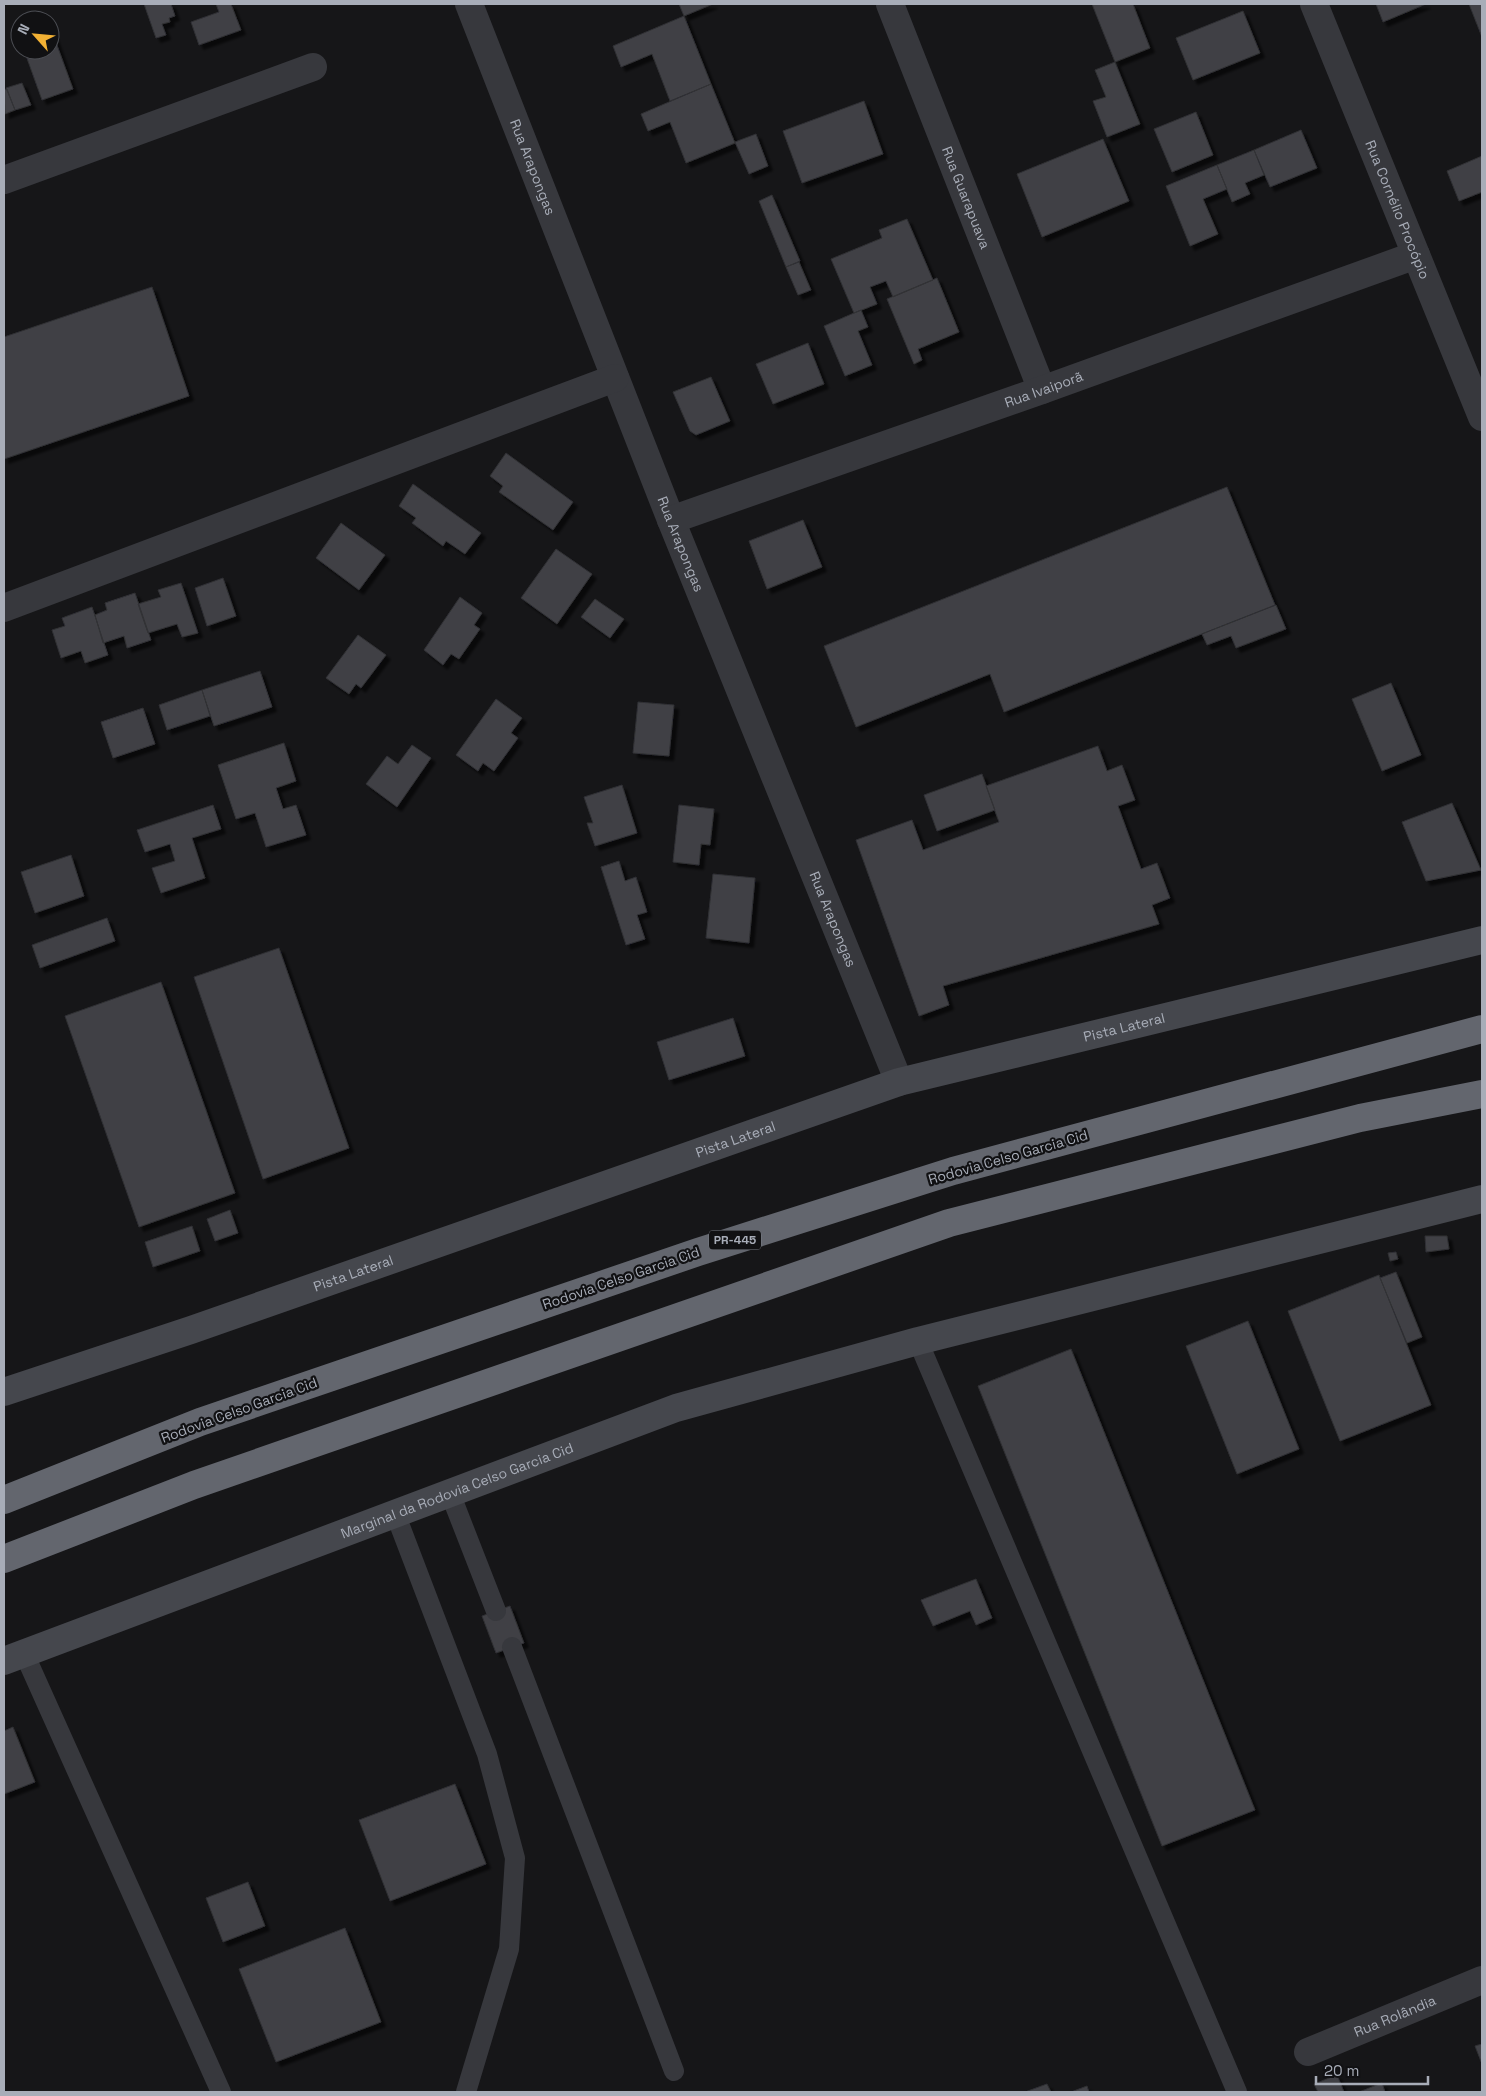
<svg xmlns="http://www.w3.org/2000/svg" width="1486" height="2096" font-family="'Space Grotesk',sans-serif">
<defs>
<filter id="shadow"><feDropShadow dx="4.5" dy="4.5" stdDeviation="1" flood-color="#0009"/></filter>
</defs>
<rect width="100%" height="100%" fill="#161618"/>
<!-- building -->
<path fill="#404145" stroke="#303034" filter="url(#shadow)" d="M144 4H171L175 16 169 18 170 22 162 24 166 35 156 38Z
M216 4H231L241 30 199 45 191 22 219 12Z
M679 4H713L684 16Z
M1092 4H1133L1150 48 1115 62Z
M1376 4H1426L1383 22Z
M1469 4H1482V37Z
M1243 11 1260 53 1193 80 1176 38Z
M684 16 711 84 670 101 652 54 621 67 613 46Z
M50 26 73 89 42 100 24 50H50Z
M1115 62 1140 124 1107 137 1093 101 1106 97 1095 70Z
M22 83 31 105 15 110 6 88Z
M711 84 735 143 686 163 670 122 648 131 641 114Z
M7 89 15 110 5 114 4 90Z
M864 101 883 154 802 183 783 131Z
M1196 112 1213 155 1172 172 1154 129Z
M1301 130 1317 168 1270 187 1254 150Z
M756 134 768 166 749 174 735 142Z
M1103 139 1129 201 1042 237 1017 174Z
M1254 150 1264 175 1245 183 1250 194 1232 202 1217 165Z
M1482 156V192L1459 201 1447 171Z
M1217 165 1227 189 1203 199 1218 234 1190 246 1166 186Z
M772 195 800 261 786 267 759 201Z
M907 219 933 280 893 297 886 281 870 287 877 304 854 313 831 259 882 238 879 230Z
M799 262 811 290 798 295 786 267Z
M937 278 959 332 918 349 922 360 914 364 887 299Z
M152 287 189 396 4 459V337Z
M861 310 868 327 858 331 872 365 845 376 824 326Z
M808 343 824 384 773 404 756 364Z
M711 377 730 421 696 435 690 431 673 392Z
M506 453 573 502 553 530 499 492 503 486 490 476Z
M413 484 481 533 465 554 446 541 443 546 412 523 416 518 399 506Z
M1227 487 1275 605 1004 712 990 674 856 727 824 646Z
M803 520 822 567 767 589 749 541Z
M341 523 385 555 359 590 316 558Z
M556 549 592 574 557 624 521 598Z
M223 578 236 616 207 626 195 588Z
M181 583 198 633 182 637 177 624 148 633 138 604 161 597 158 590Z
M135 593 151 640 127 648 124 636 103 643 95 615 107 610 105 603Z
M460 597 482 613 474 625 480 629 459 659 451 654 443 665 424 650Z
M595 599 624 619 610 638 581 617Z
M1276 605 1286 629 1236 648 1231 636 1207 645 1202 634Z
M92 607 108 655 85 663 81 651 61 658 52 630 65 626 62 618Z
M358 635 386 655 361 688 356 684 349 694 326 678Z
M260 671 272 707 214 726 202 690Z
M1391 683 1421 755 1382 771 1352 699Z
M202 690 210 716 167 730 159 705Z
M496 699 522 718 511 733 518 738 494 771 483 763 478 771 456 755Z
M638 702 674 705 669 756 633 753Z
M143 708 155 744 113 758 101 722Z
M284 743 296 781 276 788 283 809 296 805 306 835 266 847 255 813 236 819 218 765Z
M412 745 431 758 397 807 366 784 387 756 398 764Z
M1098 746 1107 771 1122 765 1135 800 1118 806 1141 869 1157 863 1170 898 1152 905 1159 924 943 986 949 1005 919 1016 856 840 912 820 923 850 999 822 986 786Z
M982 774 995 810 937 831 924 795Z
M622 785 637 833 595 846 587 823H593L584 797Z
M1452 803 1481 870 1426 881 1402 822Z
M213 805 221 829 192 838 205 878 161 893 152 868 175 861 170 844 145 852 137 830Z
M679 805 714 809 710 845 701 844 699 865 673 862Z
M71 855 84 896 35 913 21 872Z
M619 861 625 881 636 877 647 912 637 915 645 939 626 945 601 867Z
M713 874 755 878 749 943 706 938Z
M107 918 115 941 40 968 32 945Z
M279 948 349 1148 263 1179 194 977Z
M161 982 235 1193 139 1227 65 1016Z
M733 1018 745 1056 669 1080 657 1042Z
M230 1210 238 1233 215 1241 207 1219Z
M192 1226 200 1251 153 1267 145 1242Z
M1425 1236H1447L1449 1249 1426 1252Z
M1396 1252 1398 1259 1390 1261 1388 1253Z
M1396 1272 1422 1337 1407 1343 1380 1278Z
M1379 1275 1431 1405 1340 1441 1288 1311Z
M1248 1321 1299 1449 1237 1474 1186 1346Z
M1071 1349 1255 1810 1162 1846 978 1386Z
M976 1579 992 1618 976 1625 970 1611 933 1626 921 1600Z
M510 1606 524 1643 496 1653 482 1616Z
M13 1727 35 1782 4 1794V1731Z
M455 1784 486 1864 390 1901 359 1820Z
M248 1882 265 1926 223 1942 206 1898Z
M345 1928 381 2022 276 2062 239 1969Z
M1482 2044V2064L1475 2046Z
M1337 2075 1344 2092H1318L1314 2084Z
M1382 2083 1385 2092H1359Z
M1047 2084 1051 2092H1025Z
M1087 2086 1089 2092H1071Z"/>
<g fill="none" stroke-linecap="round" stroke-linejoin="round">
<!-- lane -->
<path stroke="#37383d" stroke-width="20" d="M918 1341 1237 2092
M450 1493 496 1611
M395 1513 487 1754 515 1858 509 1949 466 2092
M512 1647 674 2071
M24 1653 221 2092"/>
<!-- street -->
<g stroke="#37383d" stroke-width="28">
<path id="s1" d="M469 4 671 520 899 1082"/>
<path id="s2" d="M890 4 1042 390"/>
<path id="s3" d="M1314 4 1482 417"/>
<path d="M4 180 313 67"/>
<path id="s4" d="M671 520 1042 390 1416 255"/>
<path d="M4 608 615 378"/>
<path id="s5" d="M1308 2052 1482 1980"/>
</g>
<!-- secondary -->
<g stroke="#45474d" stroke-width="28">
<path id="s6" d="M4 1392 191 1330 899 1082 1482 940"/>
<path id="s7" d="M4 1661 676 1408 918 1341 1482 1199"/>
</g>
<!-- highway -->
<path stroke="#63666e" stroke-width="28" d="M4 1500 200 1422 698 1252 953 1171 1482 1029
M4 1559 194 1485 949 1223 1360 1118 1482 1094"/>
</g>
<g text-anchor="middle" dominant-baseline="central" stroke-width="4.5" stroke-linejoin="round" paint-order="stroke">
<!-- shield labels -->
<rect fill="#111113" stroke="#7b7e86" stroke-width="1" x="709" y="1230.5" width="52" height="19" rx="4"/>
<g font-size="12" font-weight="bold" fill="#a8adb8">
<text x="735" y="1240">PR-445</text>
</g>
<!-- street labels -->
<g font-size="14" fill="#a8adb8" stroke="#111113">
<text stroke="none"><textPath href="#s1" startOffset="175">Rua Arapongas</textPath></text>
<text stroke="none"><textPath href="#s2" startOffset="208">Rua Guarapuava</textPath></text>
<text stroke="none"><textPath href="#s3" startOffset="222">Rua Cornélio Procópio</textPath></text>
<text stroke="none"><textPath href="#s4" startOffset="395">Rua Ivaiporã</textPath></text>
<text stroke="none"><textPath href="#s1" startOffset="580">Rua Arapongas</textPath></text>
<text stroke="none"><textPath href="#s1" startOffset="985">Rua Arapongas</textPath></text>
<text stroke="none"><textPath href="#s6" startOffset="1179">Pista Lateral</textPath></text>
<text stroke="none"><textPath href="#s6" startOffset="774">Pista Lateral</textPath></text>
<text transform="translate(1008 1157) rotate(-16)">Rodovia Celso Garcia Cid</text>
<text stroke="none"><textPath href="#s6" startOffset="369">Pista Lateral</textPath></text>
<text transform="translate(621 1278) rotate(-19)">Rodovia Celso Garcia Cid</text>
<text transform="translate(239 1410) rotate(-20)">Rodovia Celso Garcia Cid</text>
<text stroke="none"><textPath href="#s7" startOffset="484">Marginal da Rodovia Celso Garcia Cid</textPath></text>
<text stroke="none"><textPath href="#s5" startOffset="94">Rua Rolândia</textPath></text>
</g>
</g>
<!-- border -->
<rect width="1486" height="2096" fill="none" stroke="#a8adb8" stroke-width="10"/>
<!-- north arrow -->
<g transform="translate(35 35) rotate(297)"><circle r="24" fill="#111113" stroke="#4d4f55"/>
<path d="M0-4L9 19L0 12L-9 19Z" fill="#f2b134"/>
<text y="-8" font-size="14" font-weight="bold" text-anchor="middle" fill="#a8adb8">N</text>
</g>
<!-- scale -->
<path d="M1316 2076v8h112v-8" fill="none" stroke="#a8adb8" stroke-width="2.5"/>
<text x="1324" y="2076" font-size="15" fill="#a8adb8" stroke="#111113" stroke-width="4" paint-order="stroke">20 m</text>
</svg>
